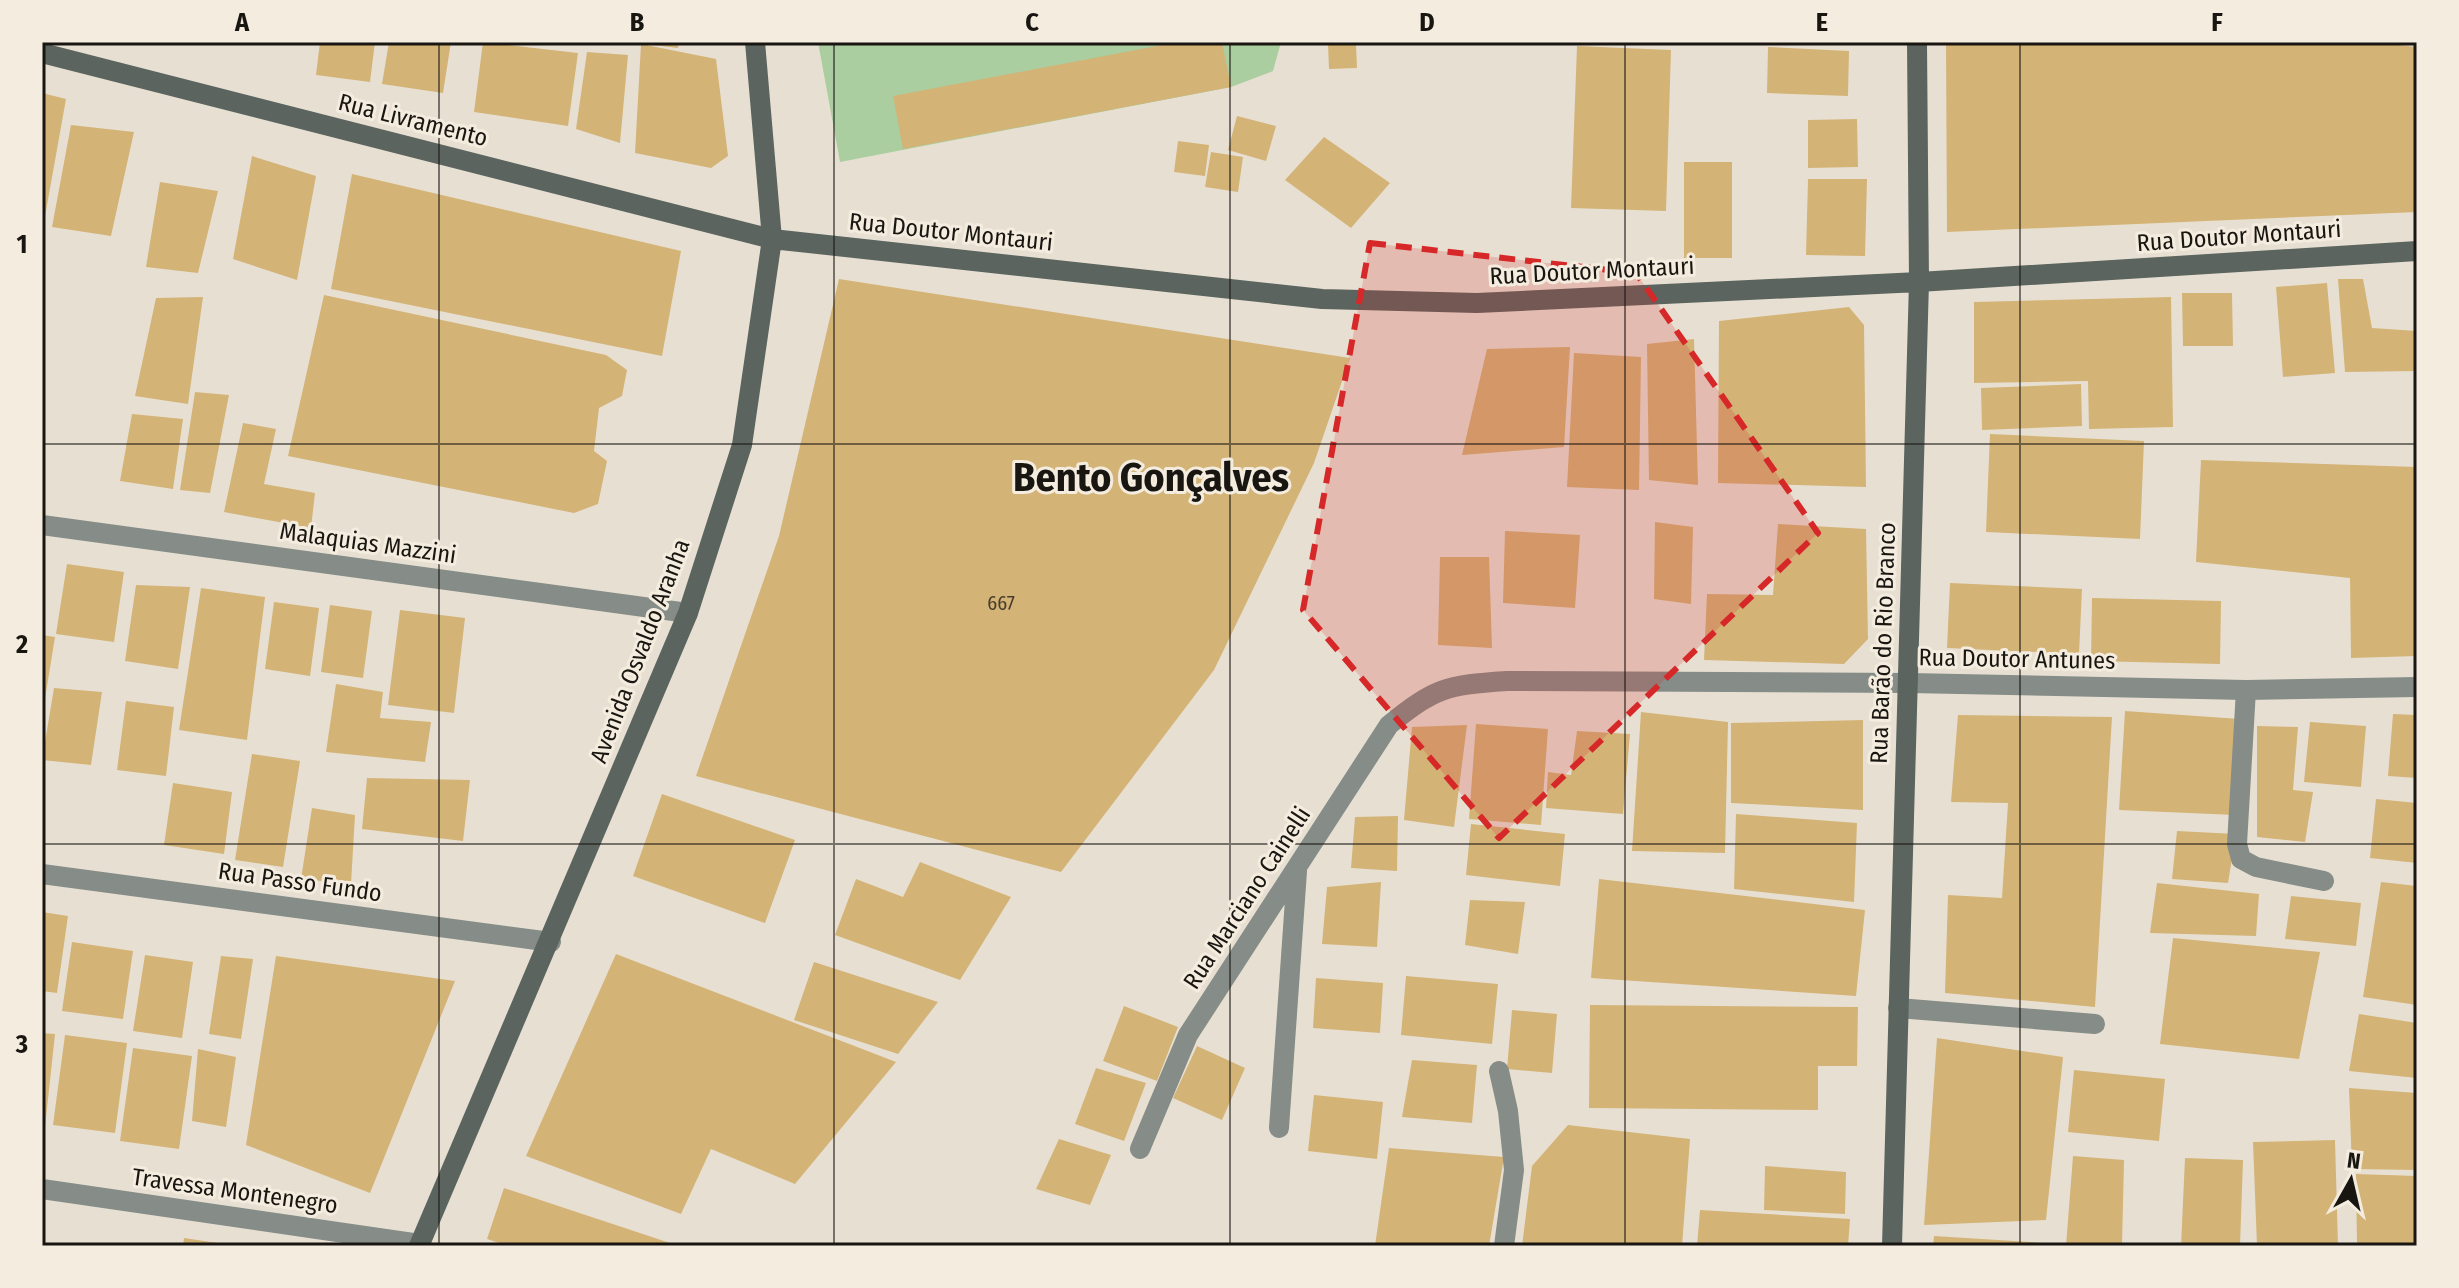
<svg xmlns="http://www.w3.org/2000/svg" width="2459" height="1288" font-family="'Fira Sans Condensed',sans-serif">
<rect width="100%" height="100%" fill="#e7e0d2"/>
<!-- green -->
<path fill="#aace9f" d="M818 42H1281L1273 71 1231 87 840 162Z"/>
<!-- building -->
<path fill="#d4b377" d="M320 42H375L370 82 316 75Z
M389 42H451L443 93 382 84Z
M483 42 578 53 568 126 474 112Z
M644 42H679L678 48 644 44Z
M1178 42H1222L1231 87 903 149 893 96Z
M1946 42H2371L2417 47V212L1947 232Z
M641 44 716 59 728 156 711 168 635 153Z
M1328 44H1356L1357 68 1329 69Z
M1577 46 1671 50 1666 211 1571 208Z
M1768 47 1849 51 1848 96 1767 93Z
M587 52 628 55 620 143 576 129Z
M42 93 66 99 44 222H42Z
M1237 116 1276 126 1266 161 1228 150Z
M1857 119 1858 167 1808 168V120Z
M71 125 134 132 111 236 52 227Z
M1324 137 1390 183 1351 228 1285 180Z
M1178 141 1209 145 1205 176 1174 172Z
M1211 152 1243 157 1238 192 1205 187Z
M252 156 316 176 297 280 233 259Z
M1684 162H1732V258H1684Z
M352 174 681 251 662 356 331 289Z
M1808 179H1867L1865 256 1806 255Z
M160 182 218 191 198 273 146 267Z
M839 279 1350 358 1314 463 1214 670 1061 872 696 776 779 536Z
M2338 279H2363L2372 328 2417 331V371L2345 372Z
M2327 283 2335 373 2283 377 2276 287Z
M2182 293H2232L2233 346H2183Z
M324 295 606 355 627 370 622 396 599 408 594 451 607 461 598 504 574 513 288 456Z
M203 297 188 404 135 396 156 298Z
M2171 297 2173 427 2089 429 2088 381 1974 383V302Z
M1849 307 1864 325 1866 487 1718 483 1719 321Z
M1694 339 1698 485 1649 480 1647 344Z
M1570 347 1564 447 1462 455 1487 349Z
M1574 353 1641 357 1639 490 1567 487Z
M2081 384 2082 426 1982 430 1981 388Z
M195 392 229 395 210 493 180 490Z
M132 414 183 419 173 489 120 481Z
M243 423 276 429 264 484 315 493 311 528 224 512Z
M1990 434 2144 441 2140 539 1986 532Z
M2201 460 2417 467V656L2351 658 2350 578 2196 562Z
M1655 522 1693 527 1691 604 1654 599Z
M1778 524 1866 529 1868 639 1844 664 1704 660 1707 594 1773 595Z
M1505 531 1580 535 1575 608 1503 603Z
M1440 557H1489L1492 648 1438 645Z
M67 564 124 572 114 642 56 634Z
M1950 583 2082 589 2079 654 1947 648Z
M136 585 190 587 178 669 125 661Z
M201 588 265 597 247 740 179 730Z
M2092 598 2221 601 2220 664 2091 661Z
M274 602 319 608 310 676 265 669Z
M330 605 372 611 363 678 321 672Z
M400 610 465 618 454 713 388 705Z
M42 635 55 637 44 705H42Z
M336 684 383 692 380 718 431 722 425 762 326 752Z
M54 688 102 692 91 765 42 760Z
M126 701 174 707 166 776 117 770Z
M2125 711 2240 719 2235 815 2119 810Z
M1641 712 1728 722 1725 853 1632 851Z
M2393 714 2417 715V778L2388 776Z
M1958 715 2112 717 2095 1007 1945 993 1948 895 2002 898 2008 803 1951 802Z
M1863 720V810L1731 803V723Z
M2310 722 2366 726 2361 787 2304 782Z
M1476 724 1548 729 1541 825 1469 819Z
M1467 725 1454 827 1404 820 1412 727Z
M2257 726 2298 727 2293 790 2313 792 2305 842 2257 837Z
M1577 731 1630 734 1623 814 1546 808 1548 772 1571 775Z
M252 754 300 761 283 867 235 860Z
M367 778 470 780 463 841 362 829Z
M173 783 232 792 224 854 164 845Z
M662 794 795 840 765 923 633 876Z
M2376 799 2417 803V863L2370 858Z
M312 808 355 815 351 884 301 879Z
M1736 814 1857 823 1854 902 1734 889Z
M1398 816 1397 871 1351 868 1355 817Z
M1471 824 1565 834 1560 886 1466 875Z
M2177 831 2236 834 2228 883 2172 879Z
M920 862 1011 897 960 980 835 935 856 879 903 897Z
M1599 879 1865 910 1856 996 1591 978Z
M1381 882 1377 947 1322 944 1327 887Z
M2381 882 2417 886V1005L2363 997Z
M2157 883 2259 894 2256 936 2150 933Z
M2291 896 2361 903 2356 946 2285 939Z
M1470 900 1525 902 1518 954 1465 945Z
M42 912 68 916 57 993 42 991Z
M2173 938 2320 952 2299 1059 2160 1044Z
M72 942 133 951 123 1019 62 1011Z
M616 954 896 1062 795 1184 711 1149 681 1214 526 1156Z
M145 955 193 962 182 1038 133 1031Z
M221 956 253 959 241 1039 209 1034Z
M276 956 455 981 370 1193 246 1145Z
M814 962 938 1002 898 1054 794 1020Z
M1406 976 1498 984 1492 1044 1401 1035Z
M1316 978 1383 983 1380 1033 1313 1028Z
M1590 1005 1858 1007 1857 1066H1818V1110L1589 1108Z
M1124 1006 1178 1027 1157 1081 1103 1061Z
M1512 1010 1557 1014 1552 1073 1507 1069Z
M2359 1014 2417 1023V1078L2349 1071Z
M42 1033 55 1034 45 1127H42Z
M65 1035 127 1043 115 1133 53 1125Z
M1937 1038 2063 1057 2046 1220 1924 1225Z
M1197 1046 1245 1068 1222 1120 1173 1098Z
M133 1048 192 1056 179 1149 120 1141Z
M198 1049 236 1057 226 1127 192 1121Z
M1412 1060 1477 1065 1472 1123 1402 1117Z
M1096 1068 1146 1083 1124 1141 1075 1124Z
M2074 1070 2165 1079 2159 1141 2068 1132Z
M2349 1088 2417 1093V1170L2352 1169Z
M1314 1095 1383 1102 1377 1159 1308 1151Z
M1568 1125 1690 1139 1682 1246H1522L1532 1166Z
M1059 1139 1111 1155 1090 1205 1036 1189Z
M2335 1140 2338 1246H2257L2253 1142Z
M1389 1148 1504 1157 1489 1246H1375Z
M2073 1156 2124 1160 2122 1246H2066Z
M2185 1158 2243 1160 2240 1246H2181Z
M1765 1166 1846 1172 1845 1214 1764 1210Z
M2356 1174 2417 1176V1246L2357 1245Z
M504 1188 676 1245V1246H508L487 1239Z
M1700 1210 1850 1219 1848 1246H1697Z
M1934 1236 2044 1243V1246H1933Z
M184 1238 224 1244V1246H183Z"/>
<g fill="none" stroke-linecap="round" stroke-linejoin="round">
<!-- minor -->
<path stroke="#868c88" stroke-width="20" d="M42 525 688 613
M2246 690 2237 844 2241 859 2256 867 2324 881
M42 874 551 942
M1898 1008 2095 1024
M1499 1071 1508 1111 1514 1170 1504 1246
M1279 1128 1297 871
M1140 1149 1188 1035 1389 725C1436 687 1447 685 1507 681L1909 683
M42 1189 420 1244"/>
<!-- tertiary -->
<path stroke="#868c88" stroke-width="20" d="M1909 683 2246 690 2417 687"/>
<!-- secondary -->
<path stroke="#5b645f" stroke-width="20" d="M42 53 772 239 1322 299 1477 303 1919 282 2417 251
M419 1246 688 613 742 445 772 239 755 42
M1892 1246 1919 282 1917 42"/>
</g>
<!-- marked area -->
<path fill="#d62828" fill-opacity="0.2" stroke="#d62828" stroke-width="6" stroke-dasharray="16 10" stroke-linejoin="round" d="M1370 243 1636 273 1818 533 1499 838 1303 610Z"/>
<!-- grid -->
<path fill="none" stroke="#191612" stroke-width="2" stroke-opacity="0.55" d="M439 42V1246M834 42V1246M1230 42V1246M1625 42V1246M2020 42V1246M42 444H2417M42 844H2417"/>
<g text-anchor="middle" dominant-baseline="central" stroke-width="6" stroke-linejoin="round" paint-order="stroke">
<!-- number labels -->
<g font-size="20" fill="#483d2b">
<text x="1001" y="603">667</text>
</g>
<!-- street labels -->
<g font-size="24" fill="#191612" stroke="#f4eddf">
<text transform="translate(413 120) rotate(14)">Rua Livramento</text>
<text transform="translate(951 232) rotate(6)">Rua Doutor Montauri</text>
<text transform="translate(2239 236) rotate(-4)">Rua Doutor Montauri</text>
<text transform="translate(1592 271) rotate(-3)">Rua Doutor Montauri</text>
<text transform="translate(368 543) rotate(8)">Malaquias Mazzini</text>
<text transform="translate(1883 643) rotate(-88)">Rua Barão do Rio Branco</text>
<text transform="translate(640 651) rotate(-69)">Avenida Osvaldo Aranha</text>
<text transform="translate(2017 659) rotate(1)">Rua Doutor Antunes</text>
<text transform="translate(300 882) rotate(8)">Rua Passo Fundo</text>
<text transform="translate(1247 898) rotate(-57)">Rua Marciano Cainelli</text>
<text transform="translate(235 1191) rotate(8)">Travessa Montenegro</text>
</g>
<!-- town labels -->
<g font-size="40" font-weight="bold" fill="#191612" stroke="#f4eddf">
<text x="1151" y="478">Bento Gonçalves</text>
</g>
</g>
<!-- border -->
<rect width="2459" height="1288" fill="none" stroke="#f4eddf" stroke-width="88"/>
<!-- north arrow -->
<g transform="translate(2351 1180) rotate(8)" stroke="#f4eddf" stroke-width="6" paint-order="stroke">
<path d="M0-6L14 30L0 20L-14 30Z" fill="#191612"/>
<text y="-12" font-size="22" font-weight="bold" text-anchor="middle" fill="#191612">N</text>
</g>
<rect x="44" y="44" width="2371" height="1200" fill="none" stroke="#191612" stroke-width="3"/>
<g font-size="26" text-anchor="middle" font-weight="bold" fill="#191612">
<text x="242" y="31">A</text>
<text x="637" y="31">B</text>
<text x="1032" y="31">C</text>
<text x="1427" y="31">D</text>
<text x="1822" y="31">E</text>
<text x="2217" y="31">F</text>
<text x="22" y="253">1</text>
<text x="22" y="653">2</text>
<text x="22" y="1053">3</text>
</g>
</svg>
